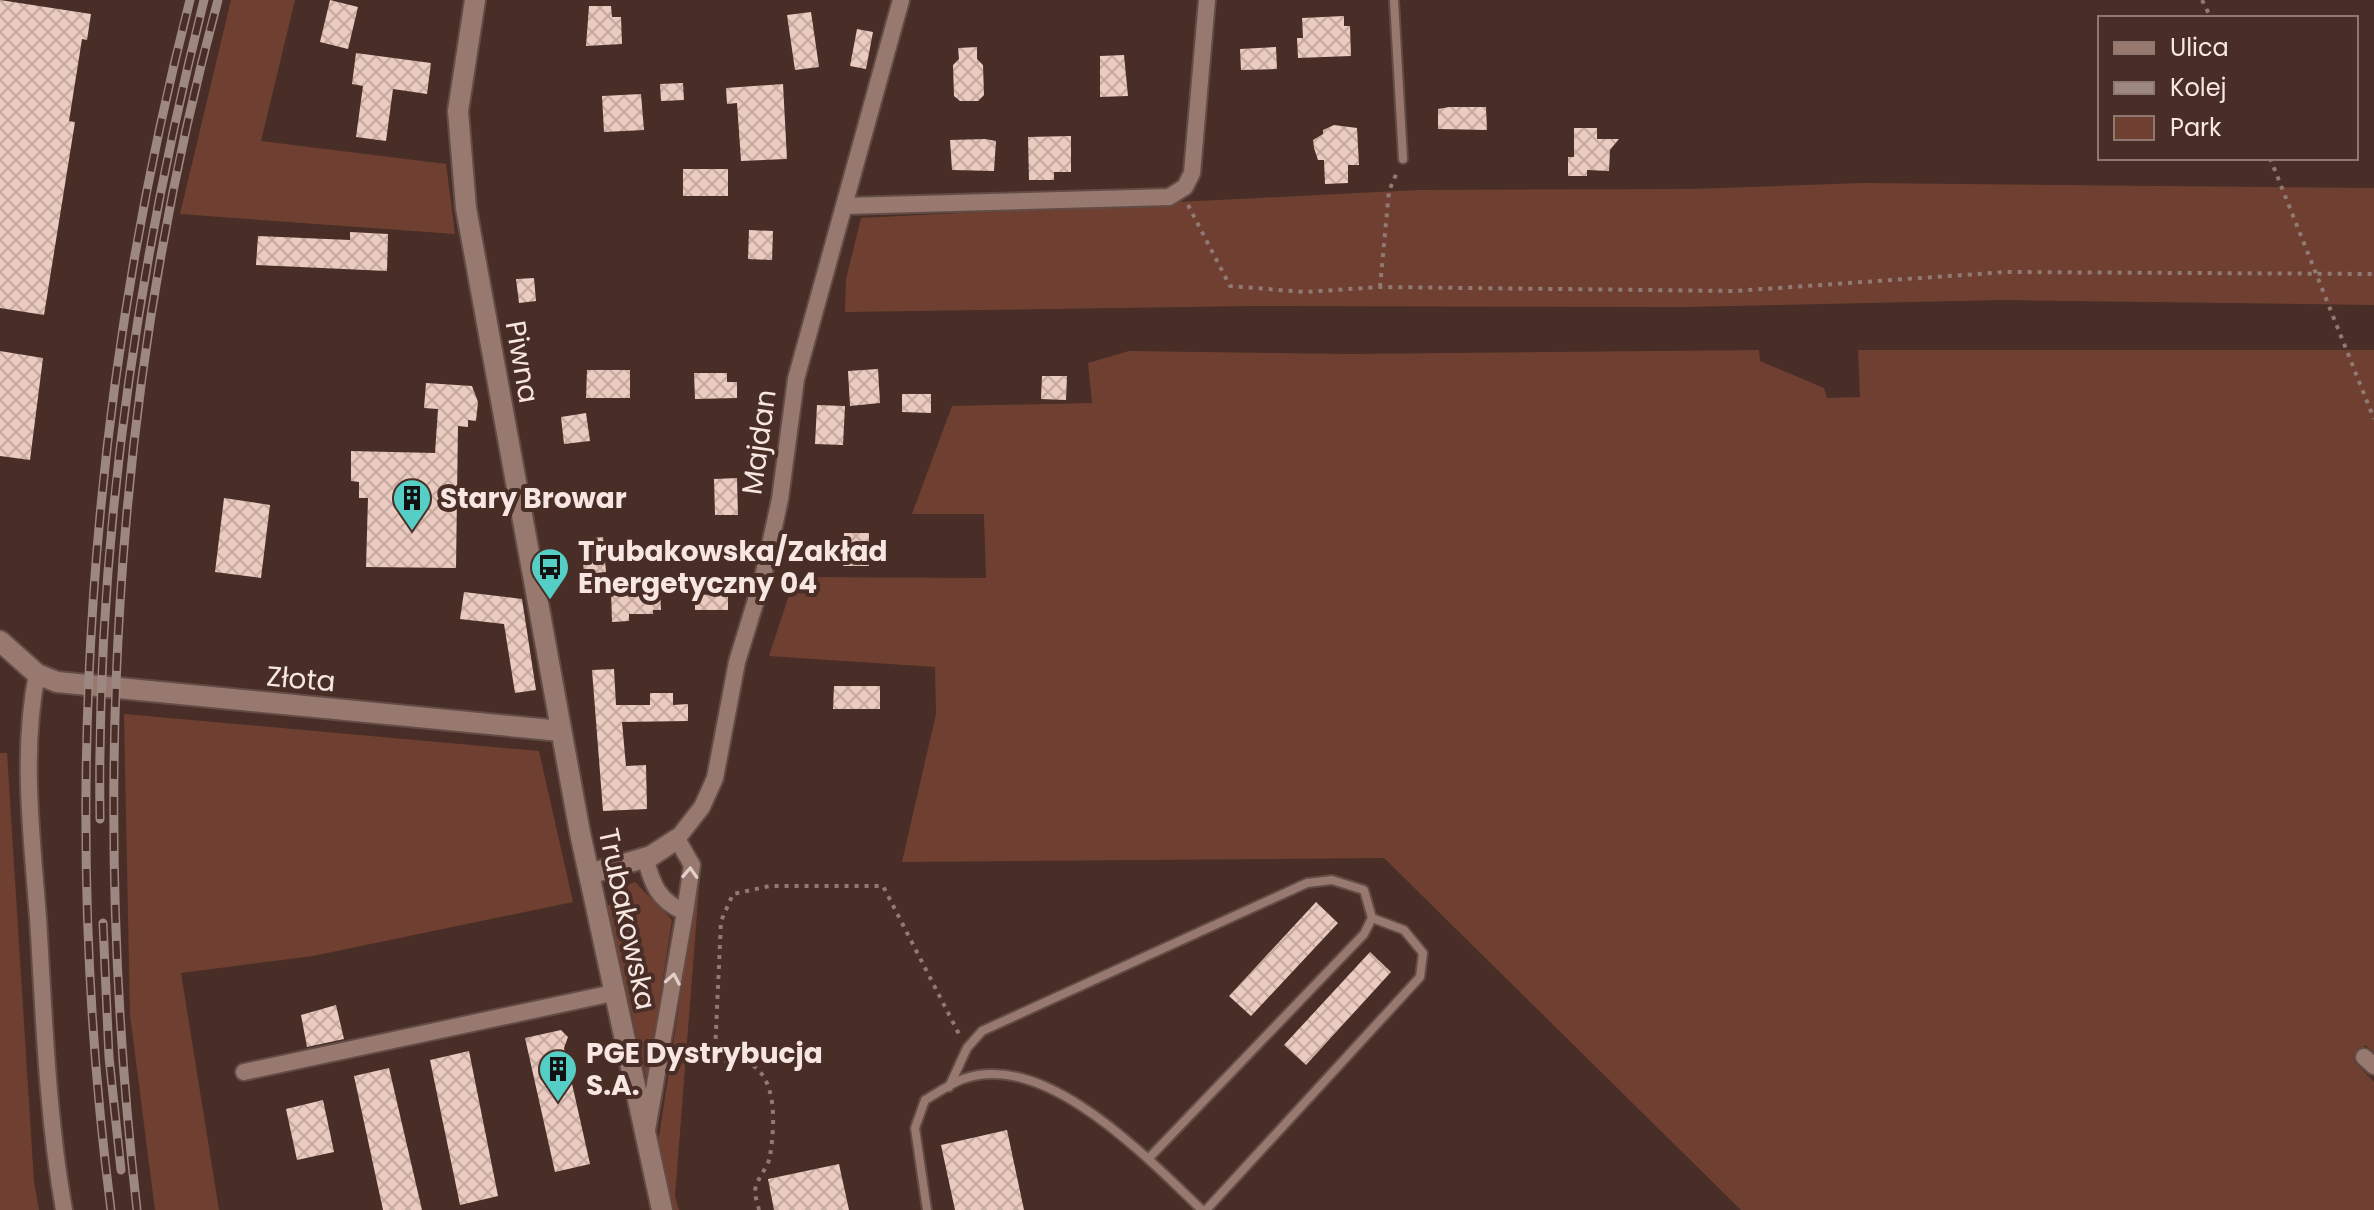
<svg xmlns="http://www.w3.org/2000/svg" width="2374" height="1210" font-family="Poppins,sans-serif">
<defs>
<pattern id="building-cross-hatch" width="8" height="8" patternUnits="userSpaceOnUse" patternTransform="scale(2)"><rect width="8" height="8" fill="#ebcabf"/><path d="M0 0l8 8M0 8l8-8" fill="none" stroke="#c3a9a0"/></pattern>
</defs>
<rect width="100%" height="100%" fill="#482e26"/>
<!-- green -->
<path fill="#6f4031" d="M231 0H295L261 141 446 164 455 234 180 214Z
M1863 183 2374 188V305L2002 300 1684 307 1253 306 845 312 846 279 861 218 1417 190 1692 189Z
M1759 350 1760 361 1824 388 1827 398 1860 397 1858 350H2374V1052L2365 1045 2354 1061 2374 1082V1210H1741L1384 858 902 862 936 714 935 667 769 656 795 577 986 578 984 514H912L952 406 1092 403 1088 363 1129 351 1349 354Z
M124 714 539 751 573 902 313 956 181 973 219 1210H155L130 1015Z
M0 753H7L34 1182 39 1210H0Z
M701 862 675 1196 679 1210H673L658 1143Z
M635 882 672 920 647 1082 607 905H614L617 889Z"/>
<!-- building -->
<path fill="url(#building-cross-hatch)" d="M0 0 91 14 87 40 82 39 69 121 75 122 44 315 0 308Z
M330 0 358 7 348 49 320 42Z
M589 6H611L612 17H621L622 44 586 46Z
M811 12 819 67 795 70 787 15Z
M1344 16V26H1350L1351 56 1298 58 1297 38H1303L1302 18Z
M857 29 873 32 866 69 850 66Z
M977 47V59L983 65 984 95 978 101H960L954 96 953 65 959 59 958 48Z
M1276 47 1277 69 1241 70 1240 49Z
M356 53 431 63 427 94 393 89 386 141 356 137 363 86 352 84Z
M1124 55 1128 96 1100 97V56Z
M683 83 684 100 661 101 660 84Z
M783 84 787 159 741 161 737 103 727 104 726 88Z
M641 94 644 130 604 132 602 96Z
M1449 107H1486L1487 130 1438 129V109Z
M1334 125 1357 128 1359 165H1348V183L1325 184 1324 160H1318L1314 148 1313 140 1323 134V130Z
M1574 128H1597V139H1619L1610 150 1609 171 1587 170V176H1568V157H1574Z
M1071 136V172H1054V180H1029L1028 137Z
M985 139 996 141 994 171 952 170 950 140Z
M683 169H728V196H683Z
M749 230 773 231 772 260 748 259Z
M350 232 388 234 387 271 256 265 258 236 350 240Z
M534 278 536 301 519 303 516 279Z
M0 351 43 358 30 460 0 456Z
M878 369 880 403 850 406 848 371Z
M587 370H630V398H586Z
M694 373H727V382H737V398L695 399Z
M1042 376H1067L1066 400 1041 399Z
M426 383 472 386 478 402 476 421 468 420V427L458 426 456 568 366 567 368 498H359V482L351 481V451L435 453 438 409 424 408Z
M902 394H931V413L902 412Z
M817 405 845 406 843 445 815 444Z
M586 413 590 441 564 444 561 417Z
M737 478 738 515H715L714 479Z
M224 498 270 505 261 578 215 572Z
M844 533H869V566H843Z
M603 537 606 572 584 574 581 539Z
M660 588 661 610H653V614H629V621L612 622 611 590Z
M464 592 522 599 536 690 515 693 504 624 460 619Z
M728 594V610H695V595Z
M614 669 616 705H650V693H673V705L688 704V721L622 722 626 766 646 765 647 809 603 811 592 670Z
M834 686H880V709H833Z
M1316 902 1338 923 1251 1016 1229 996Z
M1370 952 1391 972 1306 1065 1284 1045Z
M336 1005 344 1039 307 1047 301 1015Z
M561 1030 568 1037 564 1048 590 1164 555 1172 525 1038Z
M469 1051 498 1196 460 1205 430 1060Z
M389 1068 422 1210H383L354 1076Z
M323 1100 334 1152 297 1160 286 1109Z
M1007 1130 1024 1210H955L941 1145Z
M839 1164 849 1210H774L768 1179Z"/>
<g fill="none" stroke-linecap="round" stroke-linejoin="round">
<defs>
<path id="lane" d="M1394 0 1403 159
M949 1087 967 1048 982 1031 1307 883 1332 880 1364 890 1372 918 1364 934 1148 1159
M927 1210 915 1128 925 1100C937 1093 950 1084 963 1079 1045 1049 1148 1159 1202 1210
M1206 1210 1420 977 1423 953 1404 930 1372 918"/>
<path id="street" d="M844 206 1169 197 1185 187 1192 173 1207 0
M37 674C21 752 32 839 38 918 44 1015 47 1114 64 1210
M645 857C652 884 658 901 685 912L647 1130
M685 912 692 865 677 839 702 807 715 778 737 662 763 577 780 499 796 379 901 0
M2364 1057 2374 1066
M244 1072 613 993"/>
<path id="secondary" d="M475 0 458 111 466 208 580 833 662 1210
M0 641 37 674 57 682 561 731
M589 874 651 856 677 839"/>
</defs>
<!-- lane casing -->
<use href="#lane" stroke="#624c45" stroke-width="12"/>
<!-- street casing -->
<use href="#street" stroke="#624c45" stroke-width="20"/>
<!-- secondary casing -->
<use href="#secondary" stroke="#624c45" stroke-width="24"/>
<!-- path -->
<path stroke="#907a73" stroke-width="4" stroke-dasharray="4 6" stroke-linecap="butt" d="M2202 0 2211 18
M2270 158 2374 419
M1188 205 1230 286 1305 292 1380 287 1735 291 2006 272 2374 274
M1380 287 1389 191 1397 172
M759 1210C758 1205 755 1197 755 1191 756 1179 768 1168 770 1156 776 1119 779 1053 724 1061L715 1052 721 921 733 894 770 886H883L960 1036"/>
<!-- lane -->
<use href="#lane" stroke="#97796f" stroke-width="8"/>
<!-- street -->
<use href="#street" stroke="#97796f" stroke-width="16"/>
<!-- secondary -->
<use href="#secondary" stroke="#97796f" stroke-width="20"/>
<defs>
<path id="rail" d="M100 819C96 543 137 267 204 0
M103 923 109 1057 121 1170
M111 1210C59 807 89 393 190 0
M137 1210C91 806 111 394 218 0"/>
</defs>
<!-- rail casing -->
<use href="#rail" stroke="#9d8781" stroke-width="9"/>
<!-- rail -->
<use href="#rail" stroke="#482e26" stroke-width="6" stroke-dasharray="18" stroke-linecap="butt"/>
</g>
<!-- one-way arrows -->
<defs><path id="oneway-chevron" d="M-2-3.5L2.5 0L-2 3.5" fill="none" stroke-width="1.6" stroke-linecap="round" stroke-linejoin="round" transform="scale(2)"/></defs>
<g stroke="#e4d0ca">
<use href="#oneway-chevron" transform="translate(690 873) rotate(-87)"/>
<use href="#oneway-chevron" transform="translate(673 979) rotate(-80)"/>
</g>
<!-- icons -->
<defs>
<symbol id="building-pin" viewBox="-11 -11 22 30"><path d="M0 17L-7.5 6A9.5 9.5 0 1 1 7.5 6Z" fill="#55cec5" stroke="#482e26"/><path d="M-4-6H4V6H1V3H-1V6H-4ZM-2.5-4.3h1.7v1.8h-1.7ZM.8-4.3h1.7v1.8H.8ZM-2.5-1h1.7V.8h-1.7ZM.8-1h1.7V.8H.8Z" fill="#111"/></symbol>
<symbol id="bus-pin" viewBox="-11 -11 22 30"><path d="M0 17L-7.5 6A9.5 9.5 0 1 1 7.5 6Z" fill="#55cec5" stroke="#482e26"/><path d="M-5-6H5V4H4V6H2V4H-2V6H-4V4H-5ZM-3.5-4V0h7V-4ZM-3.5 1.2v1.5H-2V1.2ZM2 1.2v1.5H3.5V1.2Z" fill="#111"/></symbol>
</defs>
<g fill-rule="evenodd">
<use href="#building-pin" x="390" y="476" width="44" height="60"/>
<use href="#bus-pin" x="528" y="545" width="44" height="60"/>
<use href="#building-pin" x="536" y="1047" width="44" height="60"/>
</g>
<g text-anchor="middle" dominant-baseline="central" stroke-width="8" stroke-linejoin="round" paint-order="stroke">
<!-- street labels -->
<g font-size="28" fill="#f7e6e1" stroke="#482e26">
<text transform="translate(522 362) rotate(80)">Piwna</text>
<text transform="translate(759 442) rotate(-82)">Majdan</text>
<text transform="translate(301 679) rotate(5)">Złota</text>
<text transform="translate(627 919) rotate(78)">Trubakowska</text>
</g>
<!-- poi labels -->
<g font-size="28" font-weight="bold" fill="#f7e6e1" stroke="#482e26" text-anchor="start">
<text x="440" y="498">Stary Browar</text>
<text x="578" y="551">Trubakowska/Zakład<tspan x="578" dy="32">Energetyczny 04</tspan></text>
<text x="586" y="1053">PGE Dystrybucja<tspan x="586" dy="32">S.A.</tspan></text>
</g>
</g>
<!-- legend -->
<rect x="2098" y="16" width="260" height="144" fill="#482e26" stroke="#8e7871" stroke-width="2"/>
<rect x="2114" y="42" width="40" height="12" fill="#97796f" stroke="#8e7871" stroke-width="2"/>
<text x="2170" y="56" font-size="24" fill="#f7e6e1">Ulica</text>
<rect x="2114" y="82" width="40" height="12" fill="#9d8781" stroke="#8e7871" stroke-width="2"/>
<text x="2170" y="96" font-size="24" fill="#f7e6e1">Kolej</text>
<rect x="2114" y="116" width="40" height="24" fill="#6f4031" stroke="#8e7871" stroke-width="2"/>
<text x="2170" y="136" font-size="24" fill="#f7e6e1">Park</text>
</svg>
